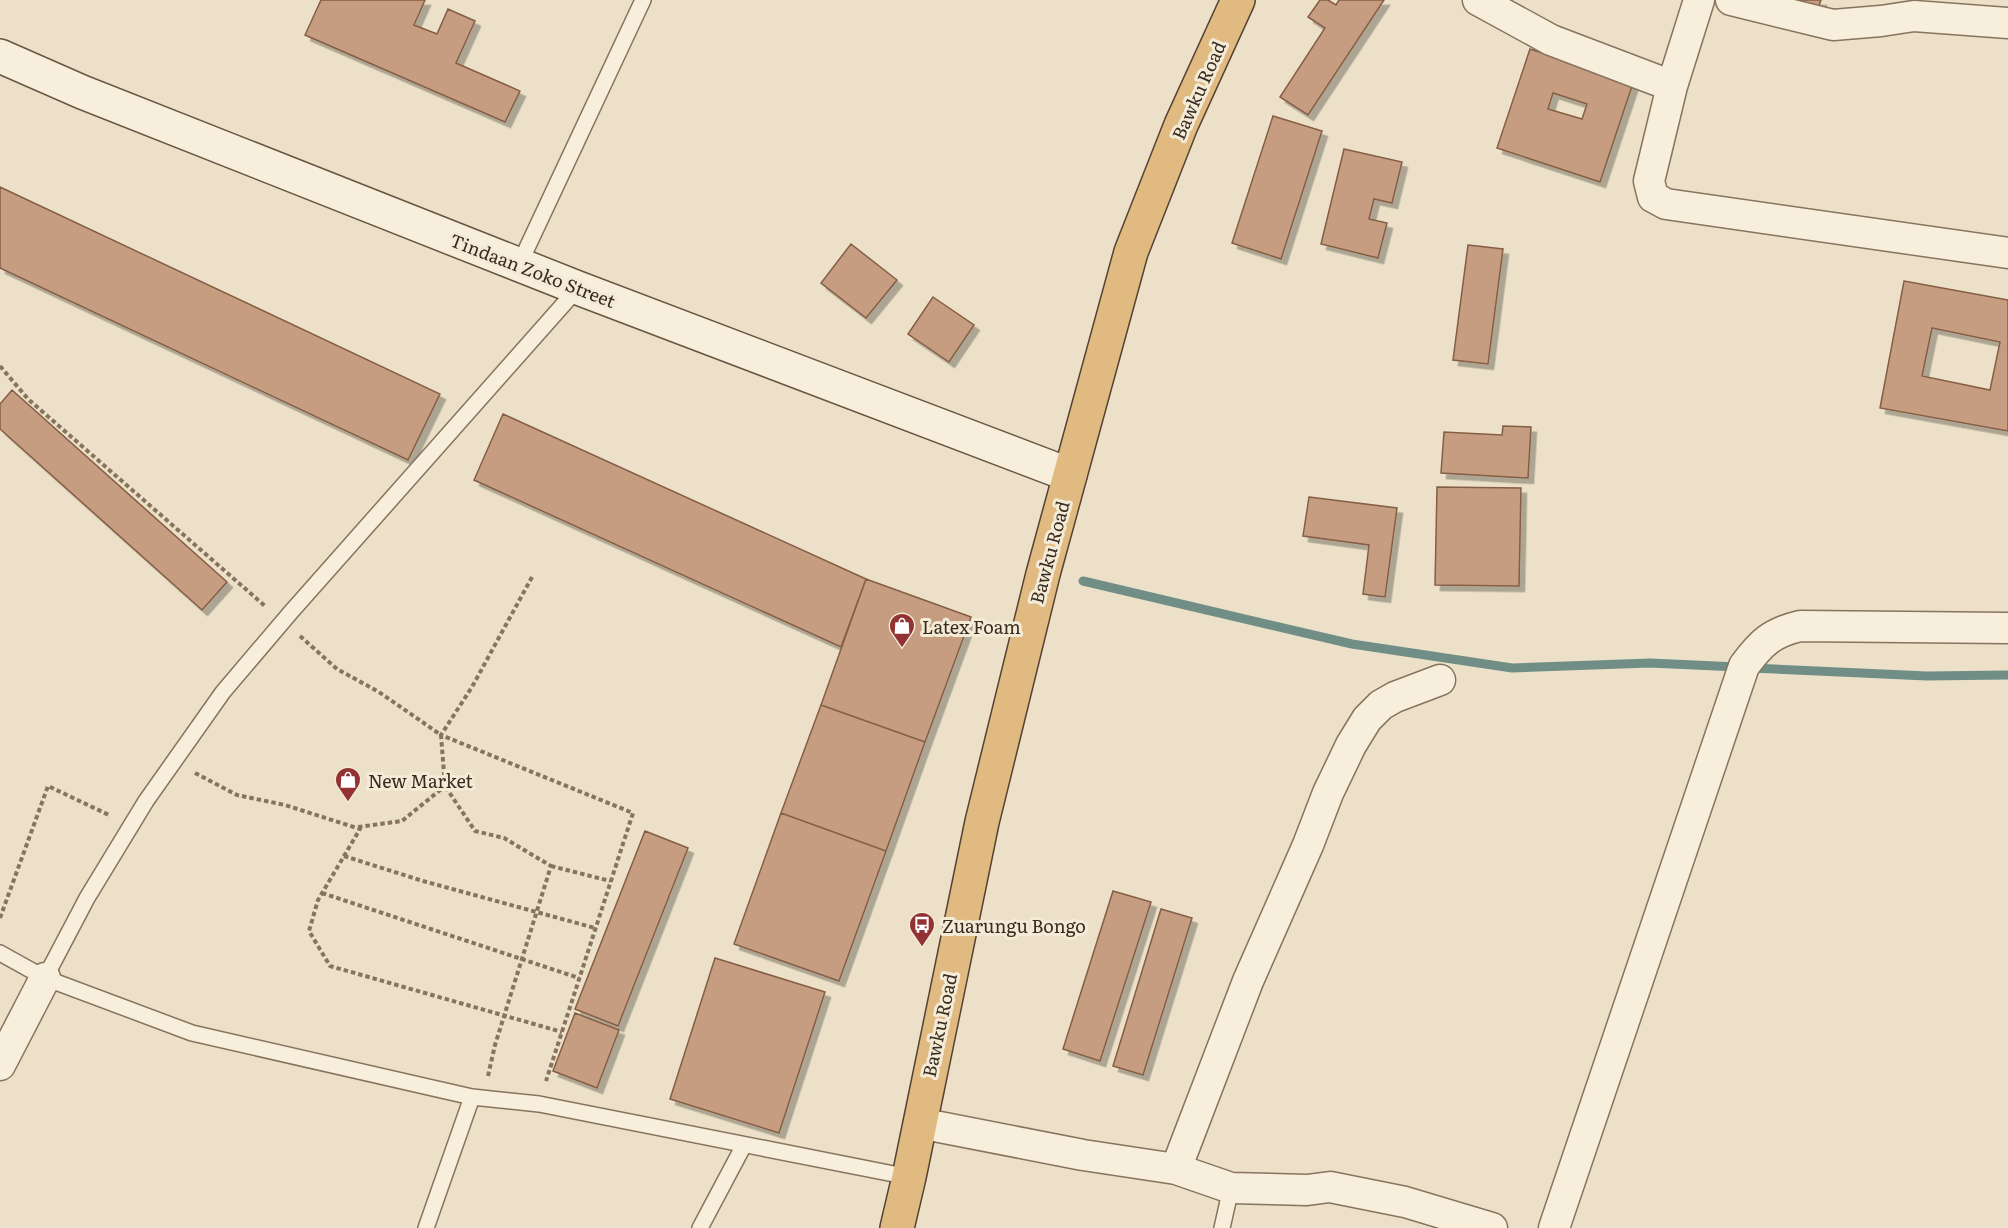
<svg xmlns="http://www.w3.org/2000/svg" width="2008" height="1228" font-family="Literata,serif">
<defs>
<filter id="shadow"><feDropShadow dx="5.5" dy="5.5" stdDeviation="0" flood-color="#0004"/></filter>
</defs>
<rect width="100%" height="100%" fill="#ece1c8"/>
<g fill="none" stroke-linecap="round" stroke-linejoin="round">
<!-- stream -->
<path stroke="#708e86" stroke-width="9" d="M1083 581 1352 644 1512 668 1650 663 1738 667
M1751 668 1927 676 2008 675"/>
</g>
<!-- building -->
<path fill="#c79d81" stroke="#845e45" stroke-width="1.5" fill-rule="evenodd" filter="url(#shadow)" d="M321 0H425L414 25 437 34 448 9 475 21 456 63 520 91 505 122 305 35Z
M1320 0H1328L1336 5 1339 0H1384L1308 115 1280 97 1325 28 1308 17Z
M1783 0H1821L1817 12Z
M1530 49 1633 83 1600 182 1497 148ZM1553 93 1587 104 1582 119 1548 109Z
M1273 116 1322 131 1281 259 1232 243Z
M1344 149 1402 162 1392 203 1374 199 1369 219 1387 223 1378 258 1321 244Z
M0 187 440 394 408 460 0 268Z
M851 244 897 280 866 318 821 283Z
M1468 245 1503 249 1488 364 1453 360Z
M1904 281 2008 300V431L1880 408ZM1932 328 2000 342 1990 390 1922 376Z
M933 297 974 325 949 362 908 334Z
M12 390 227 582 202 610 0 429V404Z
M503 414 866 579 841 647 474 480Z
M1503 426 1531 427 1528 478 1441 473 1444 432 1502 435Z
M1437 487 1521 488 1519 586 1435 585Z
M1309 497 1397 508 1385 597 1363 594 1369 545 1303 536Z
M866 579 971 617 925 742 821 705Z
M821 705 925 742 886 851 781 813Z
M781 813 886 851 839 981 734 944Z
M645 831 688 848 618 1026 575 1009Z
M1113 891 1151 902 1100 1061 1063 1049Z
M1161 909 1192 918 1143 1075 1113 1066Z
M715 958 825 992 779 1133 670 1099Z
M575 1013 619 1030 597 1088 553 1071Z"/>
<g fill="none" stroke-linecap="round" stroke-linejoin="round">
<defs>
<path id="service" d="M519 265 643 0
M0 953 45 978 192 1033 472 1097 539 1104 909 1177
M45 978 87 898 146 801 223 692 291 612 578 288
M426 1228 472 1097
M700 1228 744 1145
M1222 1228 1231 1188"/>
<path id="minor" d="M1478 0 1551 40 1672 86
M1699 0 1672 86 1649 181 1653 197 1666 204 2008 253
M1731 0 1833 25 1881 21 1914 16 2008 23
M0 1065 45 978
M919 1123 1083 1155 1176 1169 1231 1188 1307 1190 1330 1187 1405 1202 1492 1228
M1176 1169 1248 981 1308 845 1328 793 1351 745 1367 719 1381 705 1395 697 1440 680
M1554 1228 1744 666C1761 643 1771 633 1800 626L2008 628"/>
<path id="secondary" d="M0 56 82 92 578 288 1070 475"/>
<path id="trunk" d="M897 1228 909 1177 982 822 1043 574 1131 252 1181 125 1238 0"/>
</defs>
<!-- service casing -->
<use href="#service" stroke="#87735e" stroke-width="18"/>
<!-- minor casing -->
<use href="#minor" stroke="#87735e" stroke-width="33"/>
<!-- secondary casing -->
<use href="#secondary" stroke="#695541" stroke-width="36"/>
<!-- trunk casing -->
<use href="#trunk" stroke="#554232" stroke-width="36"/>
<!-- path -->
<path stroke="#87735e" stroke-width="4" stroke-dasharray="4.5 3" stroke-linecap="butt" d="M0 366 28 399 265 606
M532 577 472 687 441 735 633 813 546 1081
M300 636 337 669 379 692 441 735 445 786 475 831 504 838 551 866 495 1045 488 1076
M195 773 237 795 285 805 360 829 318 900 309 931 330 966 562 1032
M358 827 402 821 445 786
M344 856 423 881 595 928
M551 866 610 881
M322 893 579 978
M0 918 48 786 109 815"/>
<!-- service -->
<use href="#service" stroke="#f7eedb" stroke-width="15"/>
<!-- minor -->
<use href="#minor" stroke="#f7eedb" stroke-width="30"/>
<!-- secondary -->
<use href="#secondary" stroke="#f7eedb" stroke-width="33"/>
<!-- trunk -->
<use href="#trunk" stroke="#e0ba81" stroke-width="33"/>
</g>
<!-- icons -->
<defs>
<symbol id="shop-pin" viewBox="-11 -11 22 30"><path d="M0 17L-7.5 6A9.5 9.5 0 1 1 7.5 6Z" fill="#923233" stroke="#f4ebd7"/><path d="M-5-2.5h2.3a2.7 3.5 0 0 1 5.4 0H5L5.5 6h-11ZM-1.5-2.5h3a1.5 2.3 0 0 0-3 0Z" fill="#fff"/></symbol>
<symbol id="bus-pin" viewBox="-11 -11 22 30"><path d="M0 17L-7.5 6A9.5 9.5 0 1 1 7.5 6Z" fill="#923233" stroke="#f4ebd7"/><path d="M-5-6H5V4H4V6H2V4H-2V6H-4V4H-5ZM-3.5-4V0h7V-4ZM-3.5 1.2v1.5H-2V1.2ZM2 1.2v1.5H3.5V1.2Z" fill="#fff"/></symbol>
</defs>
<g fill-rule="evenodd">
<use href="#shop-pin" x="887" y="611" width="30" height="40"/>
<use href="#shop-pin" x="333" y="765" width="30" height="40"/>
<use href="#bus-pin" x="907" y="910" width="30" height="40"/>
</g>
<g text-anchor="middle" dominant-baseline="central" stroke-width="6" stroke-linejoin="round" paint-order="stroke">
<!-- street labels -->
<g font-size="18" fill="#382c21" stroke="#f4ebd7">
<text transform="translate(1198 90) rotate(-66)">Bawku Road</text>
<text transform="translate(533 270) rotate(21)">Tindaan Zoko Street</text>
<text transform="translate(1049 552) rotate(-75)">Bawku Road</text>
<text transform="translate(939 1025) rotate(-78)">Bawku Road</text>
</g>
<!-- poi labels -->
<g font-size="18" fill="#382c21" stroke="#f4ebd7" text-anchor="start">
<text x="922" y="626">Latex Foam</text>
<text x="368" y="780">New Market</text>
<text x="942" y="925">Zuarungu Bongo</text>
</g>
</g>
</svg>
